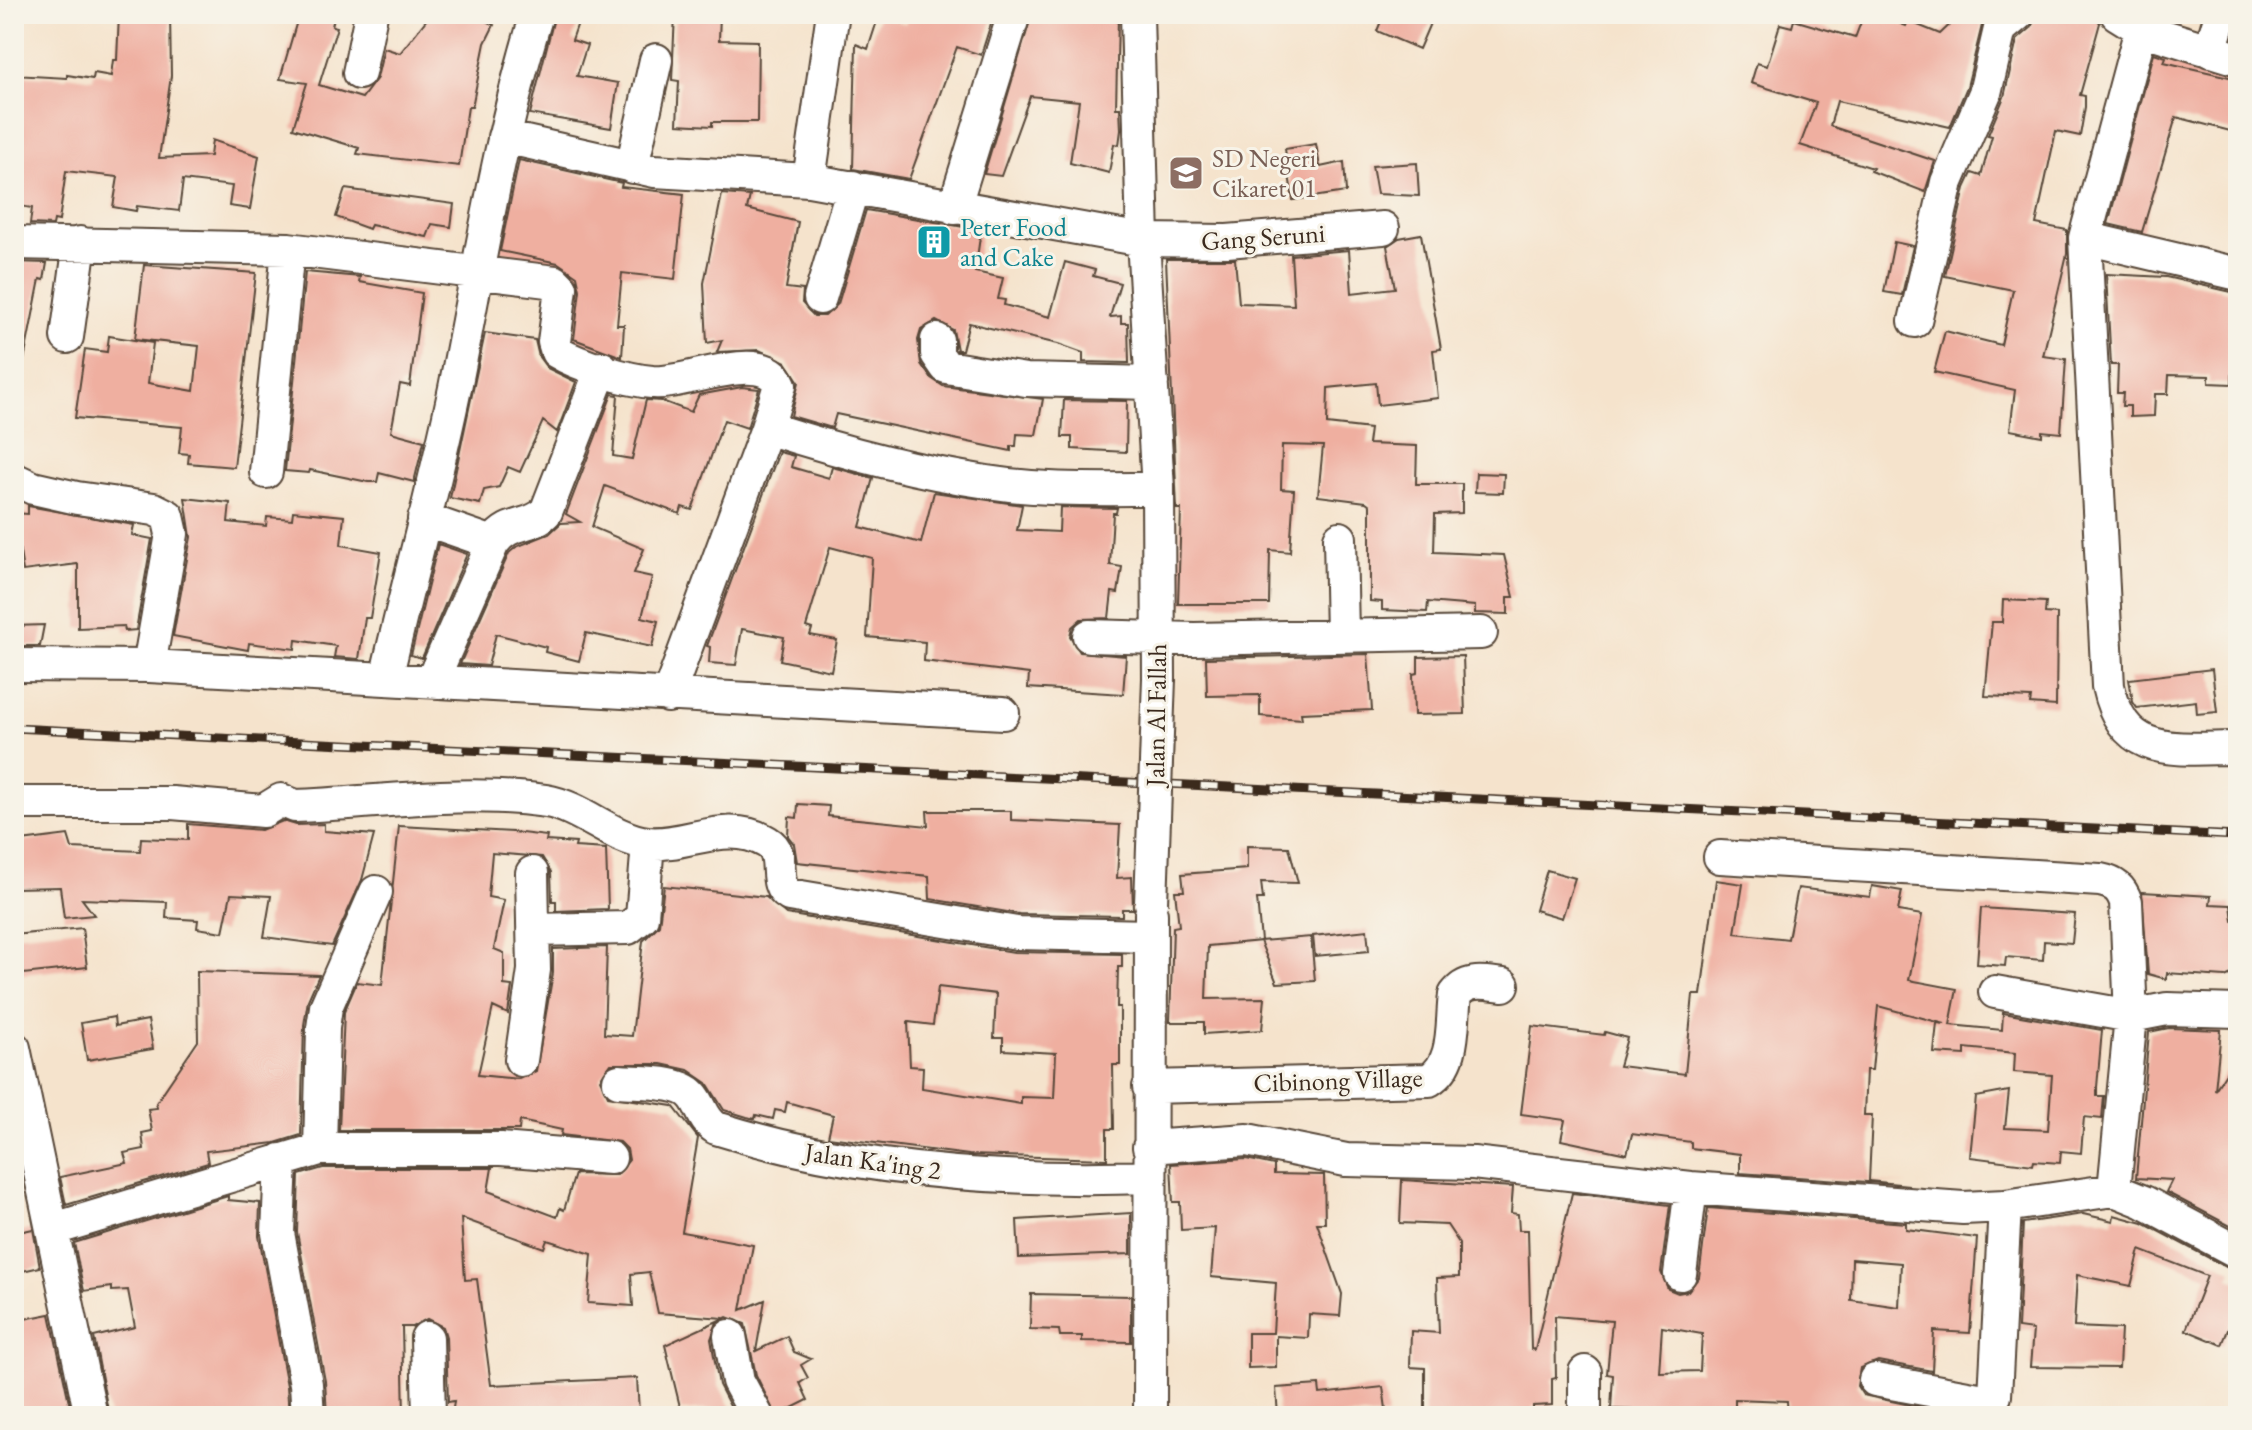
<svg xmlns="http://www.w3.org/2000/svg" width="2252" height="1430" font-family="'EB Garamond',serif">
<rect width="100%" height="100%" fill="#f7f3e8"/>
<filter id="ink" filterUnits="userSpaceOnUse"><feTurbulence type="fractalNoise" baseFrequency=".0125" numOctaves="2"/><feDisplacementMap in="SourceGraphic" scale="16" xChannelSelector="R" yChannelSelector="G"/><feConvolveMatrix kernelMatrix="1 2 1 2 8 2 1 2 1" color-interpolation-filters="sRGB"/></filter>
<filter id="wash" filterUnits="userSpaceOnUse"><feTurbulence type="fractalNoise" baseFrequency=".006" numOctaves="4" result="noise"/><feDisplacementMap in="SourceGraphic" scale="32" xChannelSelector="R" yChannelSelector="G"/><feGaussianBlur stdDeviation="1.8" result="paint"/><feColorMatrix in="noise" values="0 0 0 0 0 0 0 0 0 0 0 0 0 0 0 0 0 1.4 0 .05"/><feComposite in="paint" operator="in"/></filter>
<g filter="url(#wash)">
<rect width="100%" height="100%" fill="#f5e3cc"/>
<g id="blocks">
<!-- building -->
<path fill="#efafa0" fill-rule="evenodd" d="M119 14H170L171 76 159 158 210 156 212 140 259 156 250 209 229 206 232 186 183 180 179 211 137 206 136 211 113 207 118 177 66 171 59 221 54 220 53 225 30 224 32 208 14 205V75L67 78V75L93 79 94 73 111 76 113 60H117Z
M299 14H335L332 26 337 27 319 85 362 98 377 78 384 48 400 53 431 14H489L486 21 494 25 485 43 472 107H468L459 166 357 154 359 148 293 128 307 83 280 79Z
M555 14H581L572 40 587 45 577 76 618 83 611 128 530 114Z
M675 14H720L719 40 758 41 757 122H712V126L677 124 679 81 672 80Z
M910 14H994L981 55 957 47 909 179 853 169 856 44 868 49 879 15 905 24Z
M1032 14 1118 17 1116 108H1120L1121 130 1119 145 1114 144 1109 173 1070 163 1079 101 1030 96 1001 176 984 174Z
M1384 14H1434L1419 49 1377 31Z
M1864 14H1876L1906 26 1908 21 1940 34 1961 14H1988L1982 25 1967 87 1950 127 1837 101 1830 126 1935 161 1925 192 1871 171 1873 168 1800 145 1816 103 1751 83 1757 63 1767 66 1780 24 1792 27 1794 20 1855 38Z
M2037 14H2094L2100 23 2080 95 2085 96V107L2080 136 2056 131 2036 224 2067 230V254L2043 356 2066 359 2061 433 2042 431V436L2010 430 2015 390 1934 372 1945 331 2001 345 2013 290 1945 276 1965 188 1972 173 1981 176 1992 136 1988 135 2004 97 2017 40 2031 28Z
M2154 53 2166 57 2164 62 2238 79V133L2176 117 2142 232 2108 224Z
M1316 144 1320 167 1344 162 1346 192 1293 200 1285 149Z
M519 160 622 183 621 187 684 194 675 279 622 273 617 325H624L622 357 574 339 580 290 577 276 558 263 500 251Z
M1417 163 1419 196 1377 194 1372 166Z
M345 189 454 204 451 227 432 224 427 237 371 225 369 229 336 217Z
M722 194 750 196 747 209 798 222 786 288 803 290 802 303 814 316H825L838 304 866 210 981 230 975 272 1003 278 998 299 1005 300 1004 305 1050 317 1065 262 1095 270 1093 276 1120 283 1110 317 1121 316V323H1128L1129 363 1083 362V353L1058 344 969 323 962 350H957L953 330 936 321 921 330 918 340 921 364 931 378 943 386 1043 399 1036 435 1017 434 1016 446H1011V451L836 414 832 428 791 416 799 382 786 362 759 350 717 352 722 340 707 343 704 283Z
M1421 234 1441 349 1433 350 1438 398 1378 405 1376 383 1328 388 1327 424 1370 429 1368 444 1417 446 1416 484H1462V513L1435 514 1434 552 1504 555 1514 597H1508V614L1475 613V606L1428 602 1427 612 1382 610V602L1370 601V505L1366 502 1318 496 1323 446 1282 445 1281 489 1294 490 1290 552 1270 550 1269 604H1178L1181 509H1177L1166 259H1235L1239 303 1294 305 1291 255 1349 250 1352 293 1395 288 1387 246 1399 238Z
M1894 242 1913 246 1902 295 1884 292Z
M14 262 47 263 44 280 40 279 24 360 14 359Z
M144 265 256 273 234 467 188 463 189 454 179 453 182 427 75 418 85 349 107 352 109 336 153 343 148 383 194 391 199 346 135 339Z
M305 272 360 277 359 282 422 293 410 386 400 384 391 432 424 441 414 482 379 473 377 482H368L310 470 309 473 285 471Z
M2106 274 2166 277 2236 293 2232 384 2209 383V376L2169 375 2168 394H2155L2154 416 2130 417V406H2122L2123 393H2117L2118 365H2111Z
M485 333 535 340 539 357 547 368 576 382 557 432 543 421 520 472 508 467 499 487 484 490 480 504 450 498Z
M742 387 759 389 747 428 724 420 692 510 682 507 680 514 605 486 592 527 644 549 634 573 652 577 642 617 658 621 652 647 586 633 579 661 545 652 546 647 496 634 488 666 460 664 509 553 516 547 549 534 561 523 580 522 566 514 612 394 618 395 613 456 632 459 646 400 662 401 691 412 699 395Z
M1064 400 1127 401 1126 452 1072 449V437H1062Z
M779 452 794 456 791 467 829 478 832 467 873 478 860 527 921 543 934 492 1022 505 1017 530 1059 532 1060 507 1117 508 1116 513H1113L1110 565 1122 567 1118 593 1112 592 1109 618 1081 619 1072 627 1070 636 1080 652 1126 656 1123 694 1028 688 1029 674 924 661 925 642 867 637 872 558 830 547 806 627 812 629 810 635 837 640 831 671 780 660 784 637 742 629 736 665 709 663 710 647 707 646Z
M1476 473 1504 474 1503 493 1475 492Z
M185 498 230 503 228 522 266 526 267 517 292 519 293 511 344 516 341 545 381 552 370 618H365L359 659 334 657 336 646 296 640 295 649 249 643 248 650 173 636 191 537Z
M28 506 134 525 132 535 152 539 136 630 125 631 124 626 78 628V564L23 571 18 539H14V513L28 514Z
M438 544 467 554 422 658 411 655Z
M2003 600 2046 602 2045 613 2057 614 2056 706 2030 704 2031 698 1985 696 1992 622H2002Z
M44 625 40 646H14V626Z
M1368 654 1372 710 1301 713 1302 719 1260 716V695L1207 696 1206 658Z
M1463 656 1465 714 1414 715 1413 674 1418 673V657Z
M2212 669 2217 712 2197 714 2196 701 2137 708 2133 702 2129 679Z
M798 804 829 806 828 816 928 826 927 811H1011V820L1120 825 1117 878 1132 877 1133 909H1122V916L1019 914 930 899 929 876 797 862 794 844 788 836 789 817 797 818Z
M283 821 296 825 324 824V831L374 835 362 880 332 946 264 937 271 896 231 894 223 932 197 928 198 920 166 918 167 902 82 899 94 915 64 918 60 887 14 888V842L68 835 72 848 140 851 141 838 188 840V824L261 830Z
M399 826 513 832 547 836 546 841 576 843 575 847 606 849 608 909 556 911V901H552L551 872 542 857 492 853 488 897 504 900 494 949 504 953V985L512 986 508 1014 493 1007 478 1075 519 1079 536 1071 553 973V949L607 947 604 1034 632 1036 643 941 659 925 664 886 766 897 786 914 1014 952 1122 954V967H1118L1117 1007H1120V1065H1113L1114 1129H1107V1159L969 1155 828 1137 833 1115 787 1102 785 1112 775 1110 773 1119 756 1115 755 1119 747 1117 724 1110 707 1083 688 1070 661 1064H611L600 1079 608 1096 673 1106 698 1138 682 1232 753 1245 741 1310 765 1300 756 1351 787 1336 794 1352 811 1359 801 1365 808 1378 800 1383 808 1400 776 1416 756 1375 745 1324 727 1317 717 1322 711 1339 719 1385 731 1408 681 1411 665 1345 724 1318 658 1313 649 1272 631 1274 633 1306 588 1303 592 1254 547 1240 544 1248 461 1218 465 1280 477 1279 491 1385 637 1378 639 1413 452 1416 454 1401 448 1402 446 1337 443 1327 427 1319 412 1327H402L404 1416H327L325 1381 297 1232 299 1175 323 1168H492L488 1191 557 1217 560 1208 564 1210 575 1174 617 1175 629 1160 627 1149 620 1142 561 1135 562 1130 520 1121 519 1130H339L344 1012 357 982 382 985ZM938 987 996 994 994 1038H1003V1050L1056 1053 1054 1098 1021 1097V1104L922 1088 923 1067 910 1066 908 1022 933 1025Z
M1247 846 1289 847 1298 883 1261 882 1263 899H1257L1261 941 1208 946 1206 999 1265 998 1262 1030 1204 1034V1022H1170L1173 927 1179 926 1175 891H1184L1182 874 1247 869Z
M1547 870 1575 878 1562 918 1535 910Z
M1716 880 1743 884 1735 933 1788 939 1798 888 1870 897 1872 886 1902 891 1898 911 1922 915 1909 980 1957 989 1950 1025 2002 1030 2003 1013 2102 1030 2097 1087V1096H2104L2102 1119 2084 1117 2081 1153 2061 1151 2060 1163 2034 1161 2033 1165 1970 1157 1976 1097 2009 1091 2005 1128 2048 1130 2052 1075 2014 1072 2015 1053 1965 1048V1055L1934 1053 1937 1023 1945 1024 1878 1006 1872 1070H1866L1864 1115H1872L1869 1181 1909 1185 1740 1173V1154L1691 1148V1142L1632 1134 1627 1154 1561 1140 1565 1120 1521 1114 1532 1026 1604 1035 1605 1032 1627 1038 1619 1066 1685 1074 1693 995H1701Z
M2142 892 2211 896 2210 904 2231 905 2233 921 2238 922V971L2225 977 2167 973 2166 979 2148 974Z
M1981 908 2075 914 2072 943 2044 941 2043 960 2006 957 2005 966 1977 964Z
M82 928 87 967 14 975V935Z
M1367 930 1369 951 1315 956 1313 936Z
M1311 937 1315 981 1277 983 1260 941Z
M197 971 319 975 308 1000 304 1025 301 1135 275 1143 206 1151 208 1163 66 1205 60 1177 127 1163 124 1153 144 1149 142 1133 152 1131 148 1109 157 1108 156 1103 198 1041Z
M114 1017 115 1026 148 1020 153 1049 87 1060 81 1023Z
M2169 1028 2221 1030 2215 1090 2238 1054V1230L2166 1192 2172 1180 2136 1178 2149 1032Z
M1246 1159 1274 1165V1174L1324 1175 1325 1223H1317L1342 1294 1340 1316 1309 1314 1308 1338 1276 1336V1367L1248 1368V1333H1273L1276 1283 1211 1277 1215 1228 1181 1230 1180 1202H1173L1171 1164Z
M1402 1180 1513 1187 1511 1213 1518 1214 1519 1230H1528L1531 1349 1535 1350 1572 1193 1670 1205 1661 1272 1668 1289 1678 1293 1688 1291 1699 1277 1708 1208 1906 1223V1229L1977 1238 1970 1333 1934 1331 1932 1371 1878 1361 1860 1368 1857 1386 1863 1395 1929 1409V1416H1788L1787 1401 1735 1399V1416H1634V1410L1611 1409 1613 1375 1607 1374 1612 1321 1555 1316 1556 1378 1552 1379V1405L1533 1406V1416H1425V1368L1410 1367 1411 1331 1439 1333 1437 1278 1459 1277V1243L1447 1225 1400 1223ZM1852 1259 1901 1263 1899 1307 1851 1300ZM1662 1327 1702 1334 1700 1371 1659 1372Z
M228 1196V1200L260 1203 259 1236 287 1386 289 1416H109L94 1337 135 1327 128 1290 112 1291V1287L84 1291 74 1243Z
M1131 1213V1254L1019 1258 1017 1220Z
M2083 1214 2113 1221 2114 1215 2143 1223 2232 1270 2229 1278 2238 1281V1304L2222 1345 2186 1330 2207 1276 2140 1250 2131 1286 2077 1275 2074 1327 2121 1329 2119 1368 2030 1367 2033 1330 2018 1328 2023 1223Z
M33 1229 40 1267 14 1273V1233Z
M1031 1294 1131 1296V1342L1082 1341V1336H1060L1059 1330 1030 1329Z
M50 1314 72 1416H14V1321Z
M1319 1385 1320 1394 1383 1387 1387 1416H1278L1276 1388Z"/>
</g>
</g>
<g filter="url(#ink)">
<use href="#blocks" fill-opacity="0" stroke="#574638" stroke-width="2"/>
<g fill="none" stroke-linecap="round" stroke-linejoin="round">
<defs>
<path id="minor" d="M1137 14 1143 240 1158 489 1159 678
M2117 14 2141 29 2238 59
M2141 29 2085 238 2108 686C2124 760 2175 748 2238 748
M2210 51 2221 14
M359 73 371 14
M504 137 654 171 809 180 1143 240 1227 241 1383 228
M632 167 656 60
M809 180 832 19
M954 208 1014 14
M2085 238 2238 274
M14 243 288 249 555 282 561 288 554 342 557 352C578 365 627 380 652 382 683 386 765 346 780 385L767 428C839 451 912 471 987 482 1044 491 1101 489 1158 489
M820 298 853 187
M1915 321 1947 182 1985 93 2000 29 2018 14
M67 337 80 243
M937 340V354L946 367 1026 380 1152 383
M266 472 288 249
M14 479 33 488 77 498 154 509 168 516 172 534 149 666
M424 519 493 543
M1340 538 1342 635
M1089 636 1194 639 1481 633
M14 665 149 666 1003 713
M386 679C408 582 435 486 455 388 480 263 499 137 537 14
M432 681 493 543C510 519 530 529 546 512L602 368
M668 696 767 428
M14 803H172L263 811 281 800 295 806C377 803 464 789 546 801 582 807 613 839 647 843 687 847 727 818 767 842 788 854 770 884 789 895L1017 933 1150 936
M1720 857 2100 880C2115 883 2121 888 2126 902L2131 1016 2114 1190
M534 930 628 928 642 917 648 843
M1995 992 2131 1016 2167 1009 2238 1011
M14 1048 91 1416
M521 1060 534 970 532 873
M619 1081C639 1083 682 1080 694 1097 703 1109 703 1120 716 1128 856 1172 1005 1182 1150 1177
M1149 1087 1429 1080C1457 1063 1451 1024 1455 995 1467 978 1485 983 1503 985
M1149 1147 1247 1140 1346 1160 1473 1163 1691 1188 1963 1208 2005 1206 2114 1190 2144 1202 2238 1252
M320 1149 323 1028 326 1007 376 892
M281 1160 278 1233 306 1384 308 1416
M54 1229 320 1149H501L610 1158
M1680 1274 1691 1188
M730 1336 738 1381 757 1416
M427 1338 429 1416
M1875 1380 1984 1400 1995 1396 2005 1206
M1150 1416 1151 914
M1585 1416V1372"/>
</defs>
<!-- minor casing -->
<use href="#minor" stroke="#574638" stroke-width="36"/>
<!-- minor -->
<use href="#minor" stroke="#fff" stroke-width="32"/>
<defs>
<path id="rail" d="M14 728 2238 836"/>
</defs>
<!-- rail casing -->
<use href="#rail" stroke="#3b2a1e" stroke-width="9"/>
<!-- rail -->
<use href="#rail" stroke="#f7f3e8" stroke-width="6" stroke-dasharray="18" stroke-linecap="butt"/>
<defs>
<path id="minor-bridge" d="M1151 903 1159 678"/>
</defs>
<!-- minor-bridge casing -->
<use href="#minor-bridge" stroke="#574638" stroke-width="36" stroke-linecap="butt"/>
<!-- minor-bridge -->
<use href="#minor-bridge" stroke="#fff" stroke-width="32"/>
</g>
</g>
<!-- icons -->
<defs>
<symbol id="school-square" viewBox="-11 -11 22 22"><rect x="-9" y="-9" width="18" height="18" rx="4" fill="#8d6e63" stroke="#f7f3e8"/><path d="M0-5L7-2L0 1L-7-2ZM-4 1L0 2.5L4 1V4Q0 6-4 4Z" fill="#fff"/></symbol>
<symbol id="building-square" viewBox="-11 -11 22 22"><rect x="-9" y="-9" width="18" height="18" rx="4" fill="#0f9aa8" stroke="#f7f3e8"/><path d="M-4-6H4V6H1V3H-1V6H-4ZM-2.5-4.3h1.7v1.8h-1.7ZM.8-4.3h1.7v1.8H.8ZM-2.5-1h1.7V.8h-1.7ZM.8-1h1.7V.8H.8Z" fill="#fff"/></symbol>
</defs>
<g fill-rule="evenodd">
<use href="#school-square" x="1166" y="153" width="40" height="40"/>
<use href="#building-square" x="914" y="222" width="40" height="40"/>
</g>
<g text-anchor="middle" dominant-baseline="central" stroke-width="6" stroke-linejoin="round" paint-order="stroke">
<!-- education labels -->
<g font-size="26" fill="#785e54" stroke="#f7f3e8" text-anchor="start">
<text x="1212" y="158">SD Negeri<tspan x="1212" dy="30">Cikaret 01</tspan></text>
</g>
<!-- culture labels -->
<g font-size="26" fill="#0d838f" stroke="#f7f3e8" text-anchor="start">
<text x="960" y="227">Peter Food<tspan x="960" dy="30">and Cake</tspan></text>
</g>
<!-- street labels -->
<g font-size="26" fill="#3b2a1e" stroke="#f7f3e8">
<text transform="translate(1263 237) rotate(-4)">Gang Seruni</text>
<text transform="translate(1156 715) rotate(-89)">Jalan Al Fallah</text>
<text transform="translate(1338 1080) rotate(-2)">Cibinong Village</text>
<text transform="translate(873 1161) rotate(8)">Jalan Ka'ing 2</text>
</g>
</g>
<!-- margin -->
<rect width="2252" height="1430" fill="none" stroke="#f7f3e8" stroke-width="48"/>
</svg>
